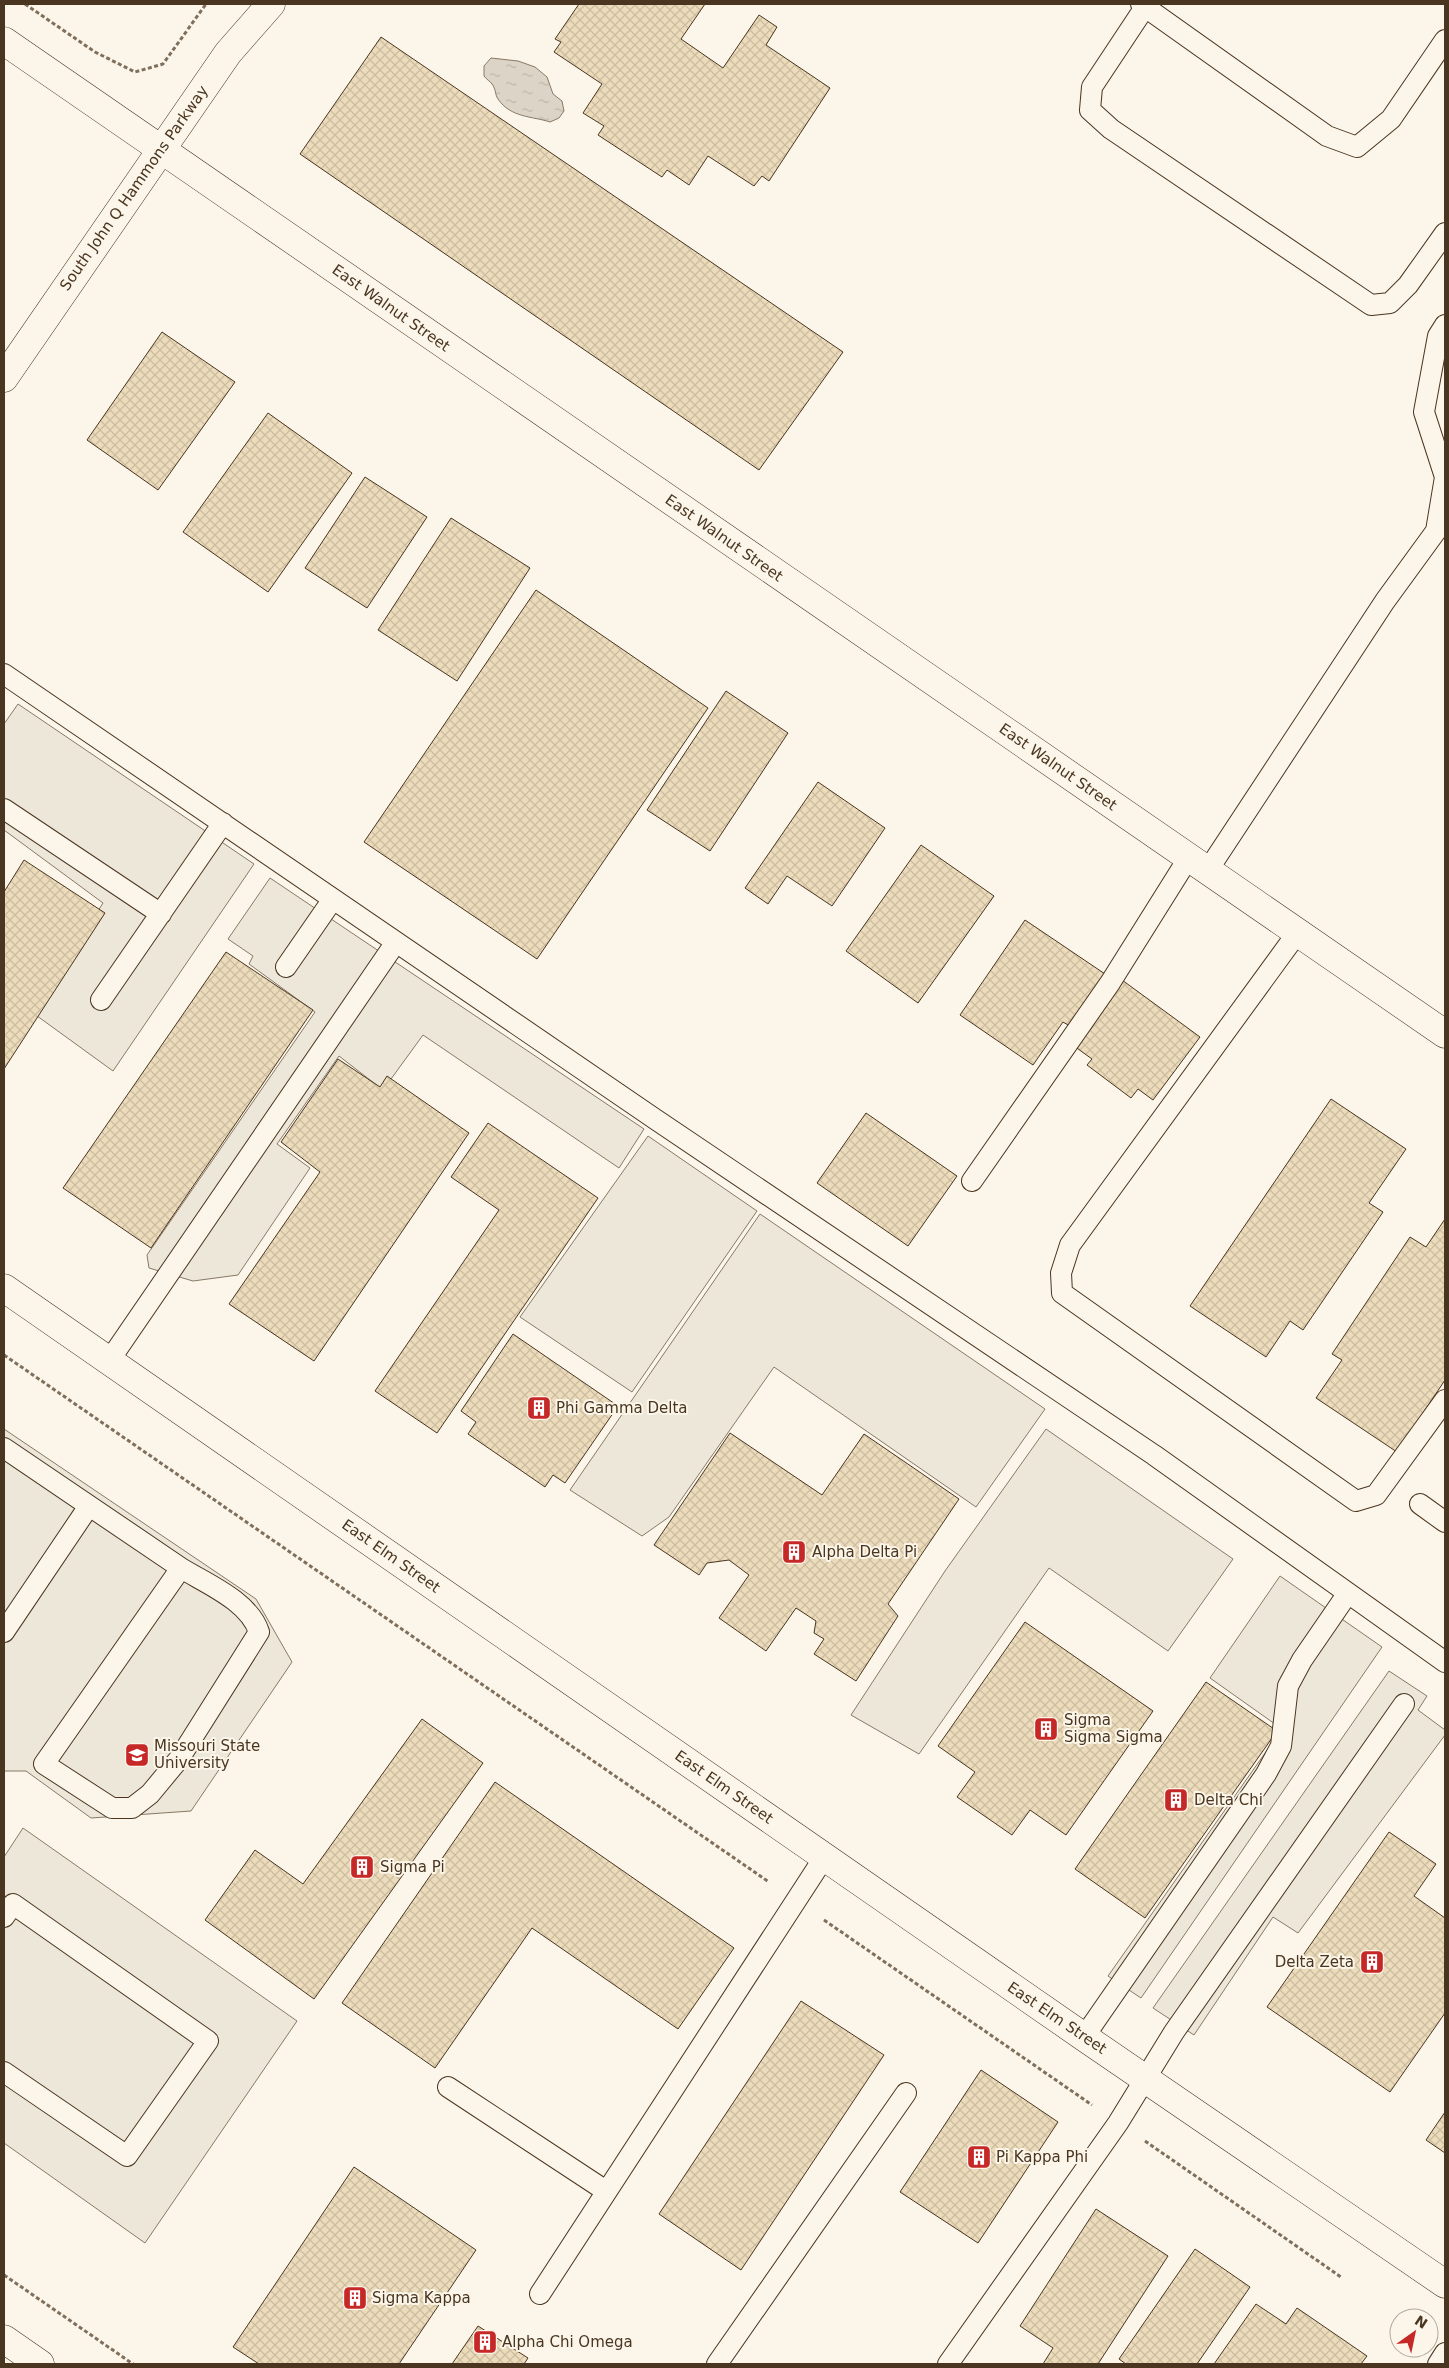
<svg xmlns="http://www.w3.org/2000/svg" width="1449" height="2368" font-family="'DejaVu Sans',sans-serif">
<defs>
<pattern id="water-ripples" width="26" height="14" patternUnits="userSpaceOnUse" patternTransform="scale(1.25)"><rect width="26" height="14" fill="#dcd4c6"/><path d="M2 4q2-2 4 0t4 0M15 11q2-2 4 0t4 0" fill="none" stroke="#beb7aa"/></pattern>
<pattern id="building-cross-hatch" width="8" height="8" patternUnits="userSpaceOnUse" patternTransform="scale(1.25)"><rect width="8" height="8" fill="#ecdcbc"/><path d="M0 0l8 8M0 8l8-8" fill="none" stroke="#ccbda1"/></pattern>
</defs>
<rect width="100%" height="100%" fill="#fbf6e9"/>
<!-- parking -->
<path fill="#ede7d9" stroke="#887966" d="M18 704 254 864 113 1071 33 1013 103 903 4 830V724Z
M270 878 644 1129 619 1168 423 1035 383 1090 339 1056 277 1144 310 1168 238 1275 193 1281 149 1268 147 1255 315 1012 249 964 253 956 228 939Z
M648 1136 757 1211 632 1392 520 1317Z
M760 1214 1045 1409 976 1507 774 1367 669 1517 642 1536 570 1490Z
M4 1429 256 1599 292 1662 191 1811 91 1818 26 1771H4Z
M1046 1429 1233 1559 1168 1651 1049 1568 919 1754 851 1715 945 1571Z
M1280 1576 1382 1647 1141 1998 1108 1976 1282 1729 1210 1678Z
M1389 1671 1427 1696 1418 1710 1445 1730V1735L1298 1933 1273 1917 1194 2035 1153 2008Z
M23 1828 297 2021 145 2243 4 2143V1857Z"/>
<!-- water -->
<path fill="url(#water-ripples)" stroke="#887966" d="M491 58 518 61 535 67 547 77 553 94 562 101 564 111 559 118 550 122C532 116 511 118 498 99 495 95 496 89 492 84 490 81 487 80 484 76V66Z"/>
<!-- building -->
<path fill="url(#building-cross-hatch)" stroke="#4a3520" d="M579 4H705L681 39 723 68 759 15 777 27 766 45 830 88 769 181 762 176 754 186 708 156 689 185 667 170 662 177 598 135 604 126 583 113 602 84 554 52 561 42 555 39Z
M381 37 843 352 759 470 300 154Z
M162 332 235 382 158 490 87 440Z
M268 413 352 473 268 592 183 532Z
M365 477 427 517 367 608 305 568Z
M451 518 530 568 457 681 378 630Z
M536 590 708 708 537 959 364 842Z
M726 691 788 733 710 851 647 810Z
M818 782 885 828 832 906 787 876 768 904 745 888Z
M921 845 994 896 918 1003 846 951Z
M24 860 105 913 4 1069V892Z
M1025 920 1108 976 1073 1028 1063 1022 1033 1065 960 1015Z
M226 952 313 1010 151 1248 63 1188Z
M1122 980 1200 1037 1153 1100 1138 1089 1131 1098 1087 1065 1092 1059 1074 1046Z
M338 1059 380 1087 387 1076 469 1133 314 1361 229 1304 320 1172 281 1142Z
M1331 1099 1406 1149 1369 1203 1383 1212 1303 1330 1290 1321 1266 1357 1190 1306Z
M866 1113 957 1176 908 1246 817 1183Z
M488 1123 598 1198 437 1433 375 1391 499 1210 451 1177Z
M1445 1219V1380L1397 1452 1316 1398 1342 1360 1332 1354 1410 1237 1426 1247Z
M513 1334 618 1406 565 1483 553 1475 545 1487 468 1434 476 1422 461 1411Z
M730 1433 822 1495 864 1434 959 1499 888 1604 898 1616 856 1681 814 1654 824 1639 814 1633 816 1621 796 1608 766 1651 719 1618 749 1575 729 1560 707 1563 699 1575 654 1545Z
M1025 1622 1153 1711 1066 1835 1030 1810 1012 1835 957 1797 975 1772 938 1746Z
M1206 1682 1277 1731 1145 1918 1075 1869Z
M422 1719 483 1763 314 1999 205 1920 255 1850 303 1884Z
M495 1782 734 1948 678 2029 532 1928 435 2068 342 2003Z
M1389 1832 1436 1864 1414 1896 1445 1918V2013L1390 2092 1267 2007Z
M801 2001 884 2055 741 2270 659 2214Z
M981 2070 1058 2122 978 2243 900 2192Z
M1445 2112V2153L1426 2140Z
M354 2167 476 2250 399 2364H259L233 2347Z
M1096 2209 1168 2256 1098 2364H1043L1053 2348 1020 2326Z
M1195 2249 1250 2287 1197 2364H1126L1119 2359Z
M1256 2304 1286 2324 1297 2308 1367 2356 1361 2364H1214Z
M478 2326 528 2358 524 2364H452Z"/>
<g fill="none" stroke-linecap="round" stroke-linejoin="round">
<defs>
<path id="lane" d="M1141 4 1327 136 1357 147 1391 119 1445 40
M1145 7 1092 87 1090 110 1111 129 1371 305 1390 303 1408 285 1445 233
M4 674 655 1119 1154 1455 1445 1662
M4 809 161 914
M1208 870 1385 601 1436 531 1445 477 1424 412 1438 336 1445 325
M1298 932 1070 1245 1061 1273 1062 1293 1356 1501 1376 1495 1445 1400
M286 967 333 899
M101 1000 223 823
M972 1181 1110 983 1189 857
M109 1361 396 942
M4 1448 181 1568
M1420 1504 1445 1522
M181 1568C207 1584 249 1601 259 1632L179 1759 150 1794 132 1808H112L44 1764Z
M4 1632 89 1506
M4 1917 13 1904 208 2041 127 2156 4 2072
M1084 2037 1266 1774 1281 1746 1288 1686 1302 1660 1348 1593
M448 2087 606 2191
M540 2294 825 1856
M717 2364 906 2093
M948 2364 1118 2123 1174 2032 1404 1704
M1438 2364 1445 2353"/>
<path id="street" d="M4 41 1445 1034
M4 378 228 53 271 4
M4 1288 1084 2037 1445 2284"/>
<path id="secondary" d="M4 2339 40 2364"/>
</defs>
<!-- lane casing -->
<use href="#lane" stroke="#4a3520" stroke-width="22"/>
<!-- street casing -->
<use href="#street" stroke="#4a3520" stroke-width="29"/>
<!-- secondary casing -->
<use href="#secondary" stroke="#4a3520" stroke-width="29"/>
<!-- path -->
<path stroke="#7f6f5c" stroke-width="3" stroke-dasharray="4 2.5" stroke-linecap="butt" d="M25 4 95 52 135 72 163 64 206 4
M4 1355 769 1882
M824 1920 1092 2105
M1145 2141 1341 2277
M4 2275 133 2364"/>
<!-- lane -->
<use href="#lane" stroke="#fbf6e9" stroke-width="20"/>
<!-- street -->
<use href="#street" stroke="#fbf6e9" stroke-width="28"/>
<!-- secondary -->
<use href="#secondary" stroke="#fbf6e9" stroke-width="28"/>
</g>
<!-- icons -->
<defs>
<symbol id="building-square" viewBox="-11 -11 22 22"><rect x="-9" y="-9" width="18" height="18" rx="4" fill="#c62828" stroke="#fbf6e9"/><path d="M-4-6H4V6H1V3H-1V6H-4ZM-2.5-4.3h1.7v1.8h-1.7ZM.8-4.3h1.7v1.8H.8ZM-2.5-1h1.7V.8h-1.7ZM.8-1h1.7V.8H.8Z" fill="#fff"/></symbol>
<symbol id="university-square" viewBox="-11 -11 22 22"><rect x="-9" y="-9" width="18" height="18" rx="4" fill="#c62828" stroke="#fbf6e9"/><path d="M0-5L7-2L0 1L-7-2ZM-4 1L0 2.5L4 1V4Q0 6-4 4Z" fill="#fff"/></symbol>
</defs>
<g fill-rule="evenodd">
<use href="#building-square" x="525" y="1394" width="28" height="28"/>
<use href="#building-square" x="780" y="1538" width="28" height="28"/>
<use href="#building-square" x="1032" y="1715" width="28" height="28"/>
<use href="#university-square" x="123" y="1741" width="28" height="28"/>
<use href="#building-square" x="1162" y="1786" width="28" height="28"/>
<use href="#building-square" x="348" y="1853" width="28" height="28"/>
<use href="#building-square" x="1358" y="1948" width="28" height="28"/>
<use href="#building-square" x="965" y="2143" width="28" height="28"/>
<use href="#building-square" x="341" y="2284" width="28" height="28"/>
<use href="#building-square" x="471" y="2328" width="28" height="28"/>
</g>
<g text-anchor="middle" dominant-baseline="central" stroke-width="4" stroke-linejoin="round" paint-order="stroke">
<!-- street labels -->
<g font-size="15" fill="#4a3520" stroke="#fbf6e9">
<text transform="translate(134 188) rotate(-55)">South John Q Hammons Parkway</text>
<text transform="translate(391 308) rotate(35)">East Walnut Street</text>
<text transform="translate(724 538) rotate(35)">East Walnut Street</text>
<text transform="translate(1058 767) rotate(35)">East Walnut Street</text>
<text transform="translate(391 1556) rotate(35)">East Elm Street</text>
<text transform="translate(724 1787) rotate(35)">East Elm Street</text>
<text transform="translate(1057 2018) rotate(34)">East Elm Street</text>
</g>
<!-- poi labels -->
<g font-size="15" fill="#4a3520" stroke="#fbf6e9" text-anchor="start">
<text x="556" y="1408">Phi Gamma Delta</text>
<text x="812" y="1552">Alpha Delta Pi</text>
<text x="1064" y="1720">Sigma<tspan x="1064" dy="17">Sigma Sigma</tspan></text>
<text x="154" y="1746">Missouri State<tspan x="154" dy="17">University</tspan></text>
<text x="1194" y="1800">Delta Chi</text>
<text x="380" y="1867">Sigma Pi</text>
<text x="1354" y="1962" text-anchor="end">Delta Zeta</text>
<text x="996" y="2157">Pi Kappa Phi</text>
<text x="372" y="2298">Sigma Kappa</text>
<text x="502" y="2342">Alpha Chi Omega</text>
</g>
</g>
<!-- border -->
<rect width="1449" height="2368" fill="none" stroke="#4a3520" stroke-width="10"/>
<!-- north arrow -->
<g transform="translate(1414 2333) rotate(33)"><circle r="24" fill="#fbf6e9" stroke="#b4a999"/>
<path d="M0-4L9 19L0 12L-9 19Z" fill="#c62828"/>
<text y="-8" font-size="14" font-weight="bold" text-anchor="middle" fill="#4a3520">N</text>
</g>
</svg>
